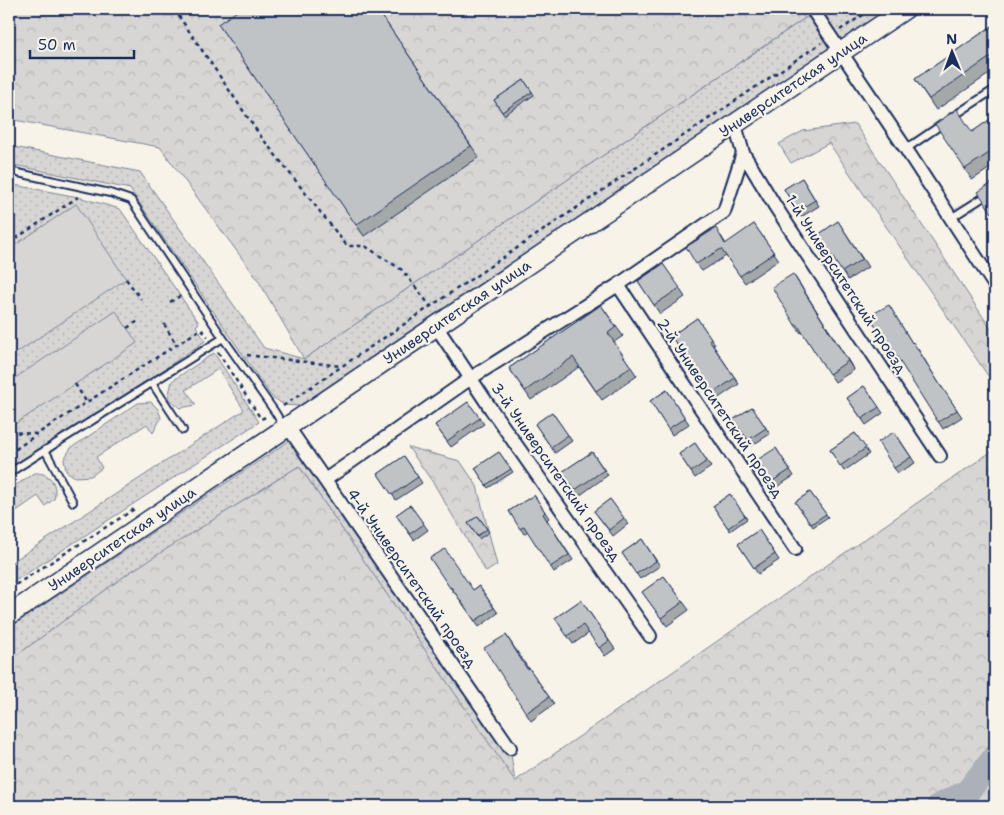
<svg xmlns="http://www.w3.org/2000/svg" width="1004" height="815" font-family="'Shantell Sans',sans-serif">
<defs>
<pattern id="grass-dots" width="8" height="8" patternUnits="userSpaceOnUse" patternTransform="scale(1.25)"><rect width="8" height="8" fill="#d7d6d4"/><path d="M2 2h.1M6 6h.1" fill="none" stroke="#b8b8b8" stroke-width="1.8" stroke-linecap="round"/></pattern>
<pattern id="forest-crowns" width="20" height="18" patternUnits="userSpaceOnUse" patternTransform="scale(1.25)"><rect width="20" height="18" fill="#d7d6d4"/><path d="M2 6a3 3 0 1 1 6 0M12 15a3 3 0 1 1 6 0" fill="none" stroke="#b8b8b8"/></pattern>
</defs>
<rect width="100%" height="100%" fill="#f7f3e8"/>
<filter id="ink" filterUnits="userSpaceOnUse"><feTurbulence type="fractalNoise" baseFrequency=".02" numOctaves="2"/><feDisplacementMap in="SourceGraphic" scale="10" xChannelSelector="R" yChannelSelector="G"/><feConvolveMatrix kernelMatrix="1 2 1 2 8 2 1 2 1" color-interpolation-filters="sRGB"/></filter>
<g filter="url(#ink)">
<!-- grass -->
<path fill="url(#grass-dots)" stroke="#798299" d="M833 9H891L300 406 284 405 271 396 130 189 9 164V146L140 172 264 348 304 359 805 18 830 11Z
M9 184 78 197 120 209 199 323 196 326 205 341 150 379 18 464H9Z
M214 353 259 422 9 585V564L244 410 218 369 186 390 196 405 180 408 173 403 168 398 172 381Z
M151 402 158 409 161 418 153 433 147 424 96 457 102 468 91 476 75 477 66 471 64 459 71 448 138 403Z
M295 437 510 748 515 782 299 466 131 572 9 661V628Z
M34 473C37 473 40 473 43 474 54 477 57 489 54 499L45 506 38 496 9 516V490Z"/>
<!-- forest -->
<path fill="url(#forest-crowns)" stroke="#798299" d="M9 9H798L805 18 304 359 258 280 160 147 9 119Z
M855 124 995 335V386L829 143 791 163 779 144 803 131Z
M408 447 460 461 477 486 497 565 486 572 434 484Z
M995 449V806H9V661L130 572 299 466 515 781Z"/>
<!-- garden -->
<path fill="#d7d6d4" stroke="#798299" d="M76 204 126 279 9 358V249Z
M116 311 137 343 12 426 9 421V382Z"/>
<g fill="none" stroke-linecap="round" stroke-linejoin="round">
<!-- river -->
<path stroke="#acb0b9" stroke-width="25" d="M939 806 967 792 995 757"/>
<defs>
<path id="lane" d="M952 117 995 89
M906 149 944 123
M9 171 110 193 131 200 223 338 275 412 284 427
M951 218 995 190
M152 383 183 430
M45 450 73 502
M9 473 223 338"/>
<path id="street" d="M812 9 906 149 995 286
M735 125 743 153 775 206 940 456
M618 285 795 549
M436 326 491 409 650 636
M288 427 510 748
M325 480 471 378 618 285 724 212 743 153"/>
<path id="secondary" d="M9 615 905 9"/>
</defs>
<!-- lane casing -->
<use href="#lane" stroke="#1b2f5e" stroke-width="10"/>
<!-- street casing -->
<use href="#street" stroke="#1b2f5e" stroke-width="16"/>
<!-- secondary casing -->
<use href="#secondary" stroke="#1b2f5e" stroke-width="22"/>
<!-- path -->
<path stroke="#1b2f5e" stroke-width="2.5" stroke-dasharray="4 4" stroke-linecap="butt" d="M174 9 259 134 347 246H365L402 270 431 307
M840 30 872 9
M9 243 78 197
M126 279 141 299
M170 302 180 296
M164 324 176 344
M127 328 140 320
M218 352 261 419 268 416
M247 355 341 366
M75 384 87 403
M283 406 821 43
M9 432 37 434 201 329 208 337
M9 454 36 435
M9 589 136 508"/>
<!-- lane -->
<use href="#lane" stroke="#f7f3e8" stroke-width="6"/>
<!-- street -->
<use href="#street" stroke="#f7f3e8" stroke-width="12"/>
<!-- secondary -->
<use href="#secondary" stroke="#f7f3e8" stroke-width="19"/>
</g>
<!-- wall -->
<path fill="#a5a8a9" stroke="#1b2f5e" d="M377 9 479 157 364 236 218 24Z
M995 24V70L936 110 915 79Z
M524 80 534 95 504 115 494 100Z
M995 116V165L972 180 965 169 972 132Z
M802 178 819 206 801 217 784 189Z
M838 221 868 267 848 280 818 235Z
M754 224 779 260 745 283 726 256 702 271 696 264 721 236 726 244Z
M663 264 685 297 660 314 638 281Z
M799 283 854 370 835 382 802 332 801 333 795 325Z
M601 305 623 336 614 342 637 376 602 400 579 367 531 400 509 368Z
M889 305 912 343 918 349 942 388 962 417 943 429 895 353 893 354 888 347Z
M697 318 715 344 713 345 739 384 717 399 690 361H689L671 336Z
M864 386 883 413 866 425 847 398Z
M667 390 689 424 672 435 650 401Z
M468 402 484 424 451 447 435 425Z
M752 407 770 434 751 446 733 420Z
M552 412 572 441 555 453 535 424Z
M855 433 869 454 844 471 830 450Z
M898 437 915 463 898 473 894 468Z
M695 443 711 467 695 478 679 454Z
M776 448 794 476 775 488 771 482Z
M499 452 513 472 488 488 475 468Z
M592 452 608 475 579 496 562 472Z
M404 456 422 483 396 500 378 474Z
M810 492 828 517 813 527 795 502Z
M730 494 747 519 730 531 713 506Z
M534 495 549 518 547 520 573 560 554 572 528 531 524 534 509 511Z
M610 499 628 524 613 536 594 511Z
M410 505 428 530 414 540 396 515Z
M478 516 489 532 479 539 468 523Z
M759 530 779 560 758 574 738 544Z
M642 539 660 566 640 579 622 553Z
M430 558 473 590 479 586 498 613 479 627 455 593H454Z
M664 576 689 610 667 626 642 592Z
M581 600 615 649 605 656 589 633 573 644 555 618Z
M506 635 528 668H529L554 704 531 721 526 713Z"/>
<!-- shaded-wall -->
<path fill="#86888a" stroke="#1b2f5e" d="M793 274 799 283 854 370 848 361Z"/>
<!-- building -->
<path fill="#c0c3c5" stroke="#1b2f5e" d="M240 9H377L471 146 356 225 218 24Z
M995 24V54L929 99 915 79Z
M524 80 532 92 502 112 494 100Z
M957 109 972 132 995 116V149L965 169 935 124Z
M802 178 815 200 797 211 784 189Z
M995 181V218L978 192Z
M838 221 862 259 842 272 818 235Z
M754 224 774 253 740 276 721 249 696 264 686 247 716 228 725 244Z
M663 264 680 288 654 305 638 281Z
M793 274 848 361 829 374 797 324 795 325 772 287Z
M601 305 616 327 608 333 631 367 596 391 573 357 525 391 509 368Z
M889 305 912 343 913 342 942 388V387L957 410 938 422 890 346 888 347 869 316Z
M697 318 711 338 709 340 735 378 713 393 686 355 685 356 671 336Z
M864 386 879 407 862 419 847 398Z
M667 390 685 418 668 429 650 401Z
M468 402 480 418 447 441 435 425Z
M752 407 766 428 748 440 733 420Z
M552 412 568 435 551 447 535 424Z
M894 432 911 457 894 468 878 442Z
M855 433 866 448 840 466 830 450Z
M695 443 707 461 691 472 679 454Z
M776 448 790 470 771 482 757 460Z
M499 452 511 469 486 485 475 468Z
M592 452 604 470 575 490 562 472Z
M404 456 418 477 392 495 378 474Z
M810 492 826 514 811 524 795 502Z
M730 494 745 516 728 528 713 506Z
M534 495 545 512 543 514 569 555 550 567 524 526 520 529 509 511Z
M610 499 624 518 609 530 594 511Z
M410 505 424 524 410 534 396 515Z
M478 516 487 529 477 536 468 523Z
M759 530 775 554 754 568 738 544Z
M642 539 656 561 636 574 622 553Z
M445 549 473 590 479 586 494 608 475 621 451 587 450 588 430 558Z
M664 576 683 602 661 618 642 592Z
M581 600 609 641 599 648 583 625 567 636 555 618Z
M506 635 527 669 529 668 549 697 526 713 484 648Z"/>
</g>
<g text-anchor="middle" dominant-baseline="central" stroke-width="4.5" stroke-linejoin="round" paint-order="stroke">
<!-- street labels -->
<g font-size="15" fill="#1b2f5e" stroke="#f7f3e8">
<text transform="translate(793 85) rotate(-34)">Университетская улица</text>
<text transform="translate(846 284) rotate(57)">1-й Университетский проезд</text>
<text transform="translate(457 312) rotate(-34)">Университетская улица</text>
<text transform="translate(720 408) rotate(56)">2-й Университетский проезд</text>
<text transform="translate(556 472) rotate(55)">3-й Университетский проезд</text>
<text transform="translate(122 539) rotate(-34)">Университетская улица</text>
<text transform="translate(412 578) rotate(55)">4-й Университетский проезд</text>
</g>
</g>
<!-- margin -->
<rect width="1004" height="815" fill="none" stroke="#f7f3e8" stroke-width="30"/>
<rect x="15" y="15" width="974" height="785" fill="none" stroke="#1b2f5e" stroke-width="2" filter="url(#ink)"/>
<!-- north arrow -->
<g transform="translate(952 52) rotate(359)" stroke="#f7f3e8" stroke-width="4" paint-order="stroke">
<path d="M0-4L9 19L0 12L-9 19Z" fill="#1b2f5e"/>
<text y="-8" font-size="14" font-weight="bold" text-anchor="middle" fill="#1b2f5e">N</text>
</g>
<!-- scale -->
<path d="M30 50v8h104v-8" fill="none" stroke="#1b2f5e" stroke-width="2.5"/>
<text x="38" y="50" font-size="15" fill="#1b2f5e" stroke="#f7f3e8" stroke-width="4" paint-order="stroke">50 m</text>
</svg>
